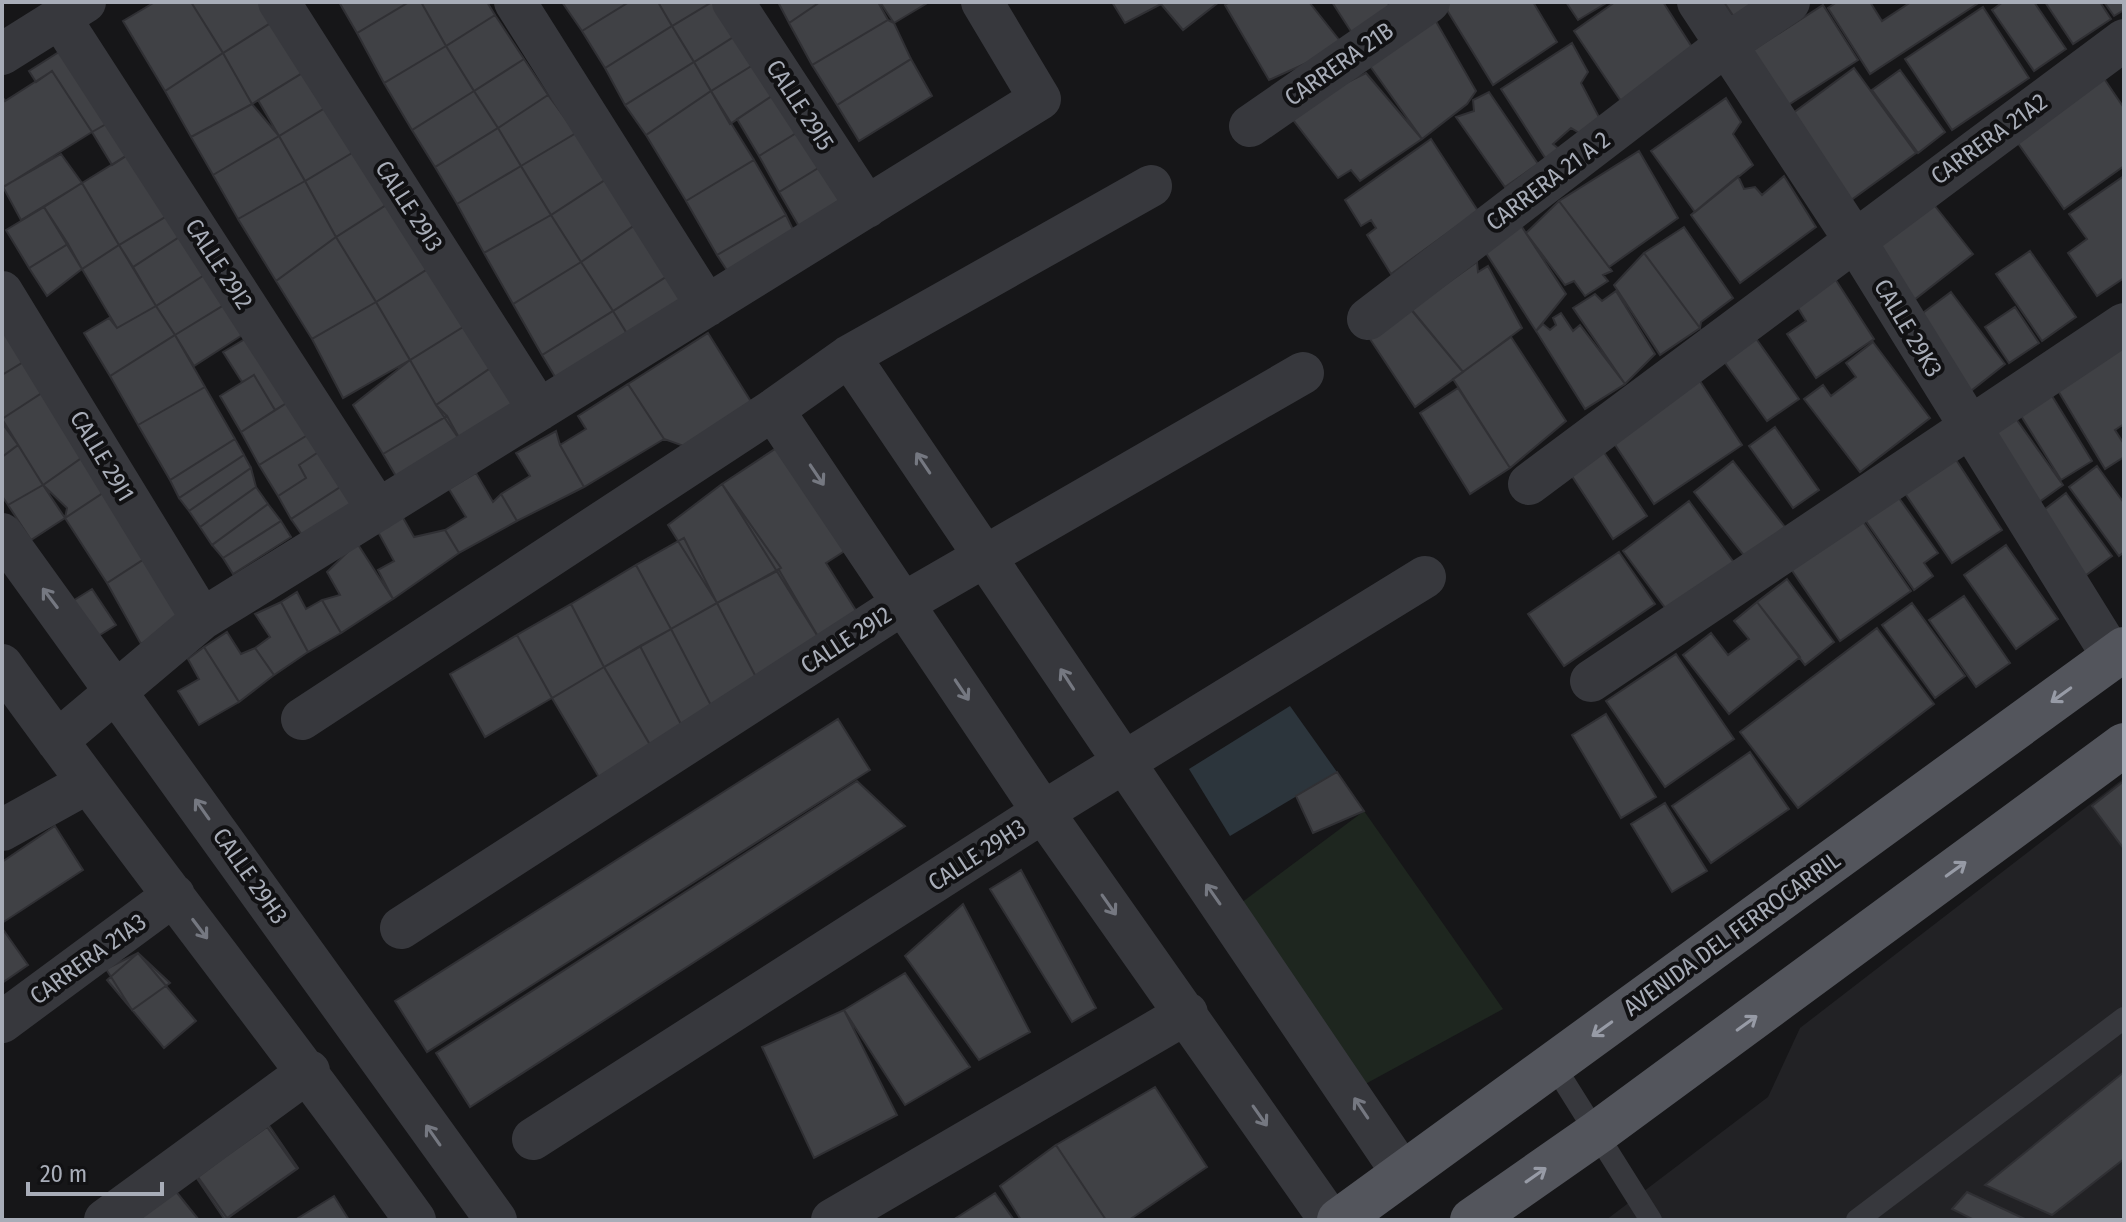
<svg xmlns="http://www.w3.org/2000/svg" width="2126" height="1222" font-family="'Fira Sans Condensed',sans-serif">
<rect width="100%" height="100%" fill="#161618"/>
<!-- built -->
<path fill="#222225" d="M2124 778V1220H1606L1768 1097 1800 1028Z"/>
<!-- green -->
<path fill="#1e261f" d="M1364 811 1503 1009 1358 1088 1241 903Z"/>
<!-- water -->
<path fill="#2c353c" d="M1290 706 1337 772 1230 836 1189 769Z"/>
<!-- building -->
<path fill="#404145" stroke="#303034" stroke-width="2" d="M155 2H191L223 53 165 91 123 21Z
M191 2H266L277 19 223 53Z
M339 2H409L357 33Z
M409 2H421L446 46 384 83 357 33Z
M421 2H487L495 15 446 46Z
M562 2H629L582 31Z
M629 2H658L672 26 605 68 582 31Z
M658 2H712L672 26Z
M712 2H725L743 31 694 62 672 26Z
M778 2H820L789 23Z
M820 2H878L888 20 812 65 789 23Z
M880 2H929L894 23Z
M1112 2H1219L1183 30 1161 4 1125 23Z
M1230 2H1309L1344 46 1269 80 1225 5Z
M1332 2H1387L1392 8 1352 33Z
M1442 2H1533L1557 42 1493 85Z
M1566 2H1608L1578 20Z
M1615 2H1663L1697 55 1623 104 1574 31Z
M1724 2H1763L1736 20Z
M1837 2H1870L1882 21 1911 2H1980L1870 74 1828 8Z
M2003 2H2034L2066 49 2034 71 1992 10Z
M2045 2H2100L2111 19 2073 44Z
M2104 2H2124V10L2114 16Z
M1823 5 1858 60 1785 107 1750 52Z
M1983 7 2029 78 1952 130 1905 59Z
M495 15 524 59 474 91 446 46Z
M1434 18 1476 91 1467 104 1422 139 1370 66Z
M277 19 309 69 252 104 223 53Z
M888 20 894 23 911 59 837 105 812 65Z
M672 26 694 62 625 105 605 68Z
M743 31 761 60 711 91 694 62Z
M1572 43 1588 72 1581 83 1601 121 1581 134 1571 128 1553 144 1560 150 1546 159 1501 89Z
M70 45 115 119 92 132 52 71 36 82 29 71Z
M446 46 474 91 412 130 384 83Z
M223 53 252 104 191 137 165 91Z
M524 59 548 95 498 128 474 91Z
M911 59 932 96 859 141 837 105Z
M761 60 781 90 730 124 711 91Z
M694 62 711 91 646 135 625 105Z
M1854 68 1916 153 1847 203 1785 119Z
M309 69 330 105 279 136 258 100Z
M1900 70 1945 132 1918 153 1872 90Z
M52 71 92 132 2 188V96L5 101Z
M1366 73 1422 139 1360 181 1351 170 1338 178 1287 112Z
M2103 77 2124 108V166L2064 209 2015 139Z
M781 90 806 127 759 156 737 119Z
M474 91 498 128 435 167 412 130Z
M711 91 754 160 686 201 646 135Z
M1489 92 1538 164 1505 187 1456 117 1474 111 1473 100Z
M548 95 576 133 521 166 498 128Z
M1726 98 1741 122 1733 134 1753 165 1695 212 1651 151Z
M252 104 279 136 213 175 191 137Z
M330 105 357 150 305 181 279 136Z
M115 119 134 151 112 165 92 132Z
M806 127 828 162 779 192 759 156Z
M498 128 521 166 457 204 435 167Z
M576 133 605 180 551 215 521 166Z
M279 136 305 181 238 219 213 175Z
M1431 139 1478 211 1391 274 1367 235 1376 228 1371 220 1361 226 1345 200Z
M357 150 394 200 336 237 305 181Z
M134 151 172 213 119 245 82 183Z
M1639 151 1678 218 1609 267 1559 201Z
M61 154 82 183 21 220 3 187Z
M754 160 786 215 717 255 686 201Z
M828 162 854 204 804 235 779 192Z
M521 166 551 215 484 253 457 204Z
M1738 176 1744 189 1755 187 1762 195 1784 176 1816 227 1740 283 1691 215Z
M2124 176V278L2097 296 2068 253 2087 239 2069 214Z
M605 180 635 225 581 262 551 215Z
M305 181 336 237 276 281 238 219Z
M82 183 119 245 82 269 44 207Z
M394 200 434 265 376 302 336 237Z
M1559 201 1612 271 1603 275 1608 281 1585 296 1574 281 1565 285 1526 233Z
M1931 201 1973 254 1914 300 1873 247Z
M44 207 68 244 29 268 6 230Z
M172 213 184 234 133 267 119 245Z
M551 215 581 262 513 304 484 253Z
M786 215 797 238 732 278 717 255Z
M1520 224 1566 294 1536 331 1484 250Z
M635 225 669 275 613 311 581 262Z
M1684 227 1733 298 1701 322 1700 328 1644 253Z
M184 234 209 272 156 306 133 267Z
M336 237 376 302 312 339 276 281Z
M68 244 82 269 47 296 29 268Z
M119 245 156 306 117 328 82 269Z
M2030 251 2076 317 2042 341 1996 274Z
M1644 253 1700 328 1660 355 1614 285Z
M581 262 613 311 542 355 513 304Z
M1477 262 1478 272 1488 266 1522 328 1463 372 1411 309Z
M434 265 471 322 410 360 376 302Z
M1828 268 1874 339 1816 378 1787 334 1806 321 1789 293Z
M209 272 229 302 175 335 156 306Z
M669 275 687 304 631 340 613 311Z
M1616 291 1655 354 1625 384 1573 308 1595 294 1602 301Z
M1951 292 2005 364 1967 394 1912 321Z
M229 302 247 332 194 366 175 335Z
M376 302 410 360 343 398 312 339Z
M156 306 175 335 110 376 84 333 109 318 117 328Z
M1408 306 1463 372 1415 407 1370 339Z
M2015 307 2039 343 2009 363 1985 327Z
M613 311 631 340 560 385 542 355Z
M1561 313 1573 331 1580 325 1625 384 1585 409 1536 331 1543 324 1550 330 1556 325 1553 318Z
M471 322 498 363 436 405 410 360Z
M2 325 30 358 2 375Z
M1750 330 1799 399 1767 421 1718 353Z
M708 333 755 408 692 449 664 439 628 384Z
M175 335 205 387 138 425 110 376Z
M1511 337 1566 421 1510 468 1453 379Z
M245 339 293 399 275 410 254 375 242 382 223 352Z
M2124 340V424L2115 430 2124 444V457L2105 469 2051 379Z
M1873 342 1930 418 1860 472 1804 399 1823 385 1831 396 1856 377 1846 363Z
M30 358 48 389 2 419V375Z
M410 360 436 405 447 416 383 454 353 405Z
M498 363 525 405 463 445 436 405Z
M1694 372 1742 445 1654 504 1606 431Z
M254 375 275 410 241 432 220 396Z
M628 384 664 439 584 487 560 445 586 429 578 416Z
M205 387 235 439 170 480 138 425Z
M1458 388 1510 468 1470 494 1420 413Z
M48 389 90 452 43 485 2 419Z
M2049 391 2092 461 2061 480 2018 411Z
M293 399 314 431 259 465 241 432Z
M2012 413 2063 485 2031 508 1981 435Z
M447 416 463 445 400 483 383 454Z
M2 423 18 445 2 457Z
M1775 427 1819 490 1793 508 1749 446Z
M314 431 326 447 299 465 306 478 278 496 259 465Z
M556 431 560 445 584 487 517 521 501 494 530 476 516 453Z
M235 439 244 455 179 498 170 480Z
M787 441 854 545 826 563 860 617 820 640 722 484Z
M18 445 43 485 8 505 2 496V457Z
M1599 445 1647 516 1613 539 1566 467Z
M1947 446 2002 530 1952 563 1896 480Z
M326 447 348 482 291 519 278 496 306 478 299 465Z
M90 452 112 487 65 518 67 508 43 485Z
M244 455 251 468 189 511 179 498Z
M1733 461 1785 527 1746 558 1694 492Z
M2097 466 2124 503V552L2119 556 2069 487Z
M251 468 256 487 200 527 189 511Z
M476 473 493 502 501 494 517 521 459 553 445 530 466 517 449 489Z
M348 482 362 506 307 542 291 519Z
M722 484 781 568 717 603 668 525Z
M43 485 65 518 31 540 8 505Z
M112 487 152 554 107 583 65 518Z
M256 487 268 504 212 545 200 527Z
M1894 491 1938 553 1924 563 1933 576 1914 590 1861 514Z
M2066 493 2112 556 2078 581 2032 519Z
M1689 501 1735 564 1669 613 1623 551Z
M268 504 281 521 223 558 212 545Z
M402 516 414 537 445 530 459 553 393 599 378 570 394 561 377 530Z
M1862 520 1911 591 1840 641 1791 569Z
M281 521 291 537 233 574 223 558Z
M684 538 717 603 671 629 636 565Z
M357 543 393 599 341 633 322 600 340 595 327 572Z
M2006 545 2058 619 2016 649 1964 575Z
M1619 552 1655 604 1564 666 1528 614Z
M152 554 191 617 141 644 107 583Z
M636 565 671 629 604 667 571 604Z
M779 570 820 640 756 677 717 603Z
M1787 579 1834 642 1805 665 1757 602Z
M92 589 116 625 95 638 71 602Z
M297 592 306 609 322 600 341 633 308 652 281 602Z
M1964 596 2010 663 1976 687 1929 620Z
M281 602 308 652 274 675 255 648 270 637 255 614Z
M1757 602 1800 657 1729 714 1683 655 1711 633 1728 655 1749 639 1734 621Z
M717 603 756 677 715 713 671 629Z
M1912 603 1965 676 1935 698 1882 625Z
M571 604 604 667 552 698 517 635Z
M1877 628 1934 704 1798 808 1740 732Z
M671 629 715 713 683 728 640 646Z
M227 632 241 654 255 648 274 675 239 702 204 647Z
M517 635 552 698 485 737 450 674Z
M640 646 683 728 652 748 604 667Z
M204 647 239 702 199 725 178 691 199 679 188 659Z
M1676 654 1734 739 1665 787 1606 701Z
M604 667 652 748 600 779 552 698Z
M1606 714 1656 797 1621 818 1572 735Z
M838 719 870 770 427 1052 395 1001Z
M1750 752 1789 809 1711 863 1672 806Z
M1337 772 1364 811 1313 833 1296 796Z
M857 781 905 826 470 1107 436 1053Z
M2124 781V849L2092 806Z
M1665 803 1707 871 1672 892 1631 824Z
M55 826 83 870 2 923V862Z
M1021 870 1096 1008 1072 1022 990 889Z
M963 904 1030 1032 979 1060 905 956Z
M2 928 28 965 2 983Z
M138 953 170 983 132 1010 106 969Z
M138 953 196 1021 164 1048 107 980Z
M905 973 970 1067 905 1105 844 1010Z
M844 1010 897 1115 814 1158 762 1047Z
M2124 1072V1159L2052 1215 1985 1185Z
M1155 1087 1207 1167 1129 1220H1106L1056 1145Z
M268 1124 298 1168 227 1218 198 1177Z
M267 1127 297 1169 225 1220 196 1177Z
M1056 1145 1106 1220H1021L1000 1186Z
M174 1189 199 1220H139Z
M1967 1192 2027 1220H1974L1952 1209Z
M995 1193 1014 1220H953Z
M334 1196 349 1220H295Z"/>
<g fill="none" stroke-linecap="round" stroke-linejoin="round">
<!-- service -->
<path stroke="#37383d" stroke-width="22" d="M1553 1064 1651 1220
M1857 1220 2124 1018"/>
<!-- minor -->
<path stroke="#37383d" stroke-width="42" d="M279 2 539 410
M515 2 707 306
M733 2 867 207
M1698 2 1854 239 2113 657
M60 18 378 510
M2 54 85 2
M1250 126 1429 2
M2 292 202 619
M1368 319 1727 44 1789 2
M849 356 1403 1174
M773 410 1043 812 1330 1220
M1529 484 2124 40
M2 534 496 1220
M2 665C136 852 281 1033 415 1220
M1591 681 2124 324
M302 719 773 410 849 356 1151 186
M57 741 202 619 1040 99 982 2
M2 830 87 783
M401 928 904 603 1303 373
M2 1022 174 895
M533 1139 1043 812 1425 577
M105 1220 309 1071
M832 1220 1187 1013"/>
<!-- primary -->
<path stroke="#53555c" stroke-width="44" d="M1339 1220 2124 649
M1472 1220 1598 1132 2124 745"/>
</g>
<!-- one-way arrows -->
<defs><path id="oneway-shaft" d="M-6 0H5M1.5-3L5.5 0L1.5 3" fill="none" stroke-width="1.6" stroke-linecap="round" stroke-linejoin="round" transform="scale(2)"/></defs>
<g stroke="#757881">
<use href="#oneway-shaft" transform="translate(923 463) rotate(-124)"/>
<use href="#oneway-shaft" transform="translate(817 475) rotate(56)"/>
<use href="#oneway-shaft" transform="translate(50 598) rotate(-127)"/>
<use href="#oneway-shaft" transform="translate(1067 679) rotate(-123)"/>
<use href="#oneway-shaft" transform="translate(962 690) rotate(56)"/>
<use href="#oneway-shaft" transform="translate(202 809) rotate(-125)"/>
<use href="#oneway-shaft" transform="translate(1213 894) rotate(-125)"/>
<use href="#oneway-shaft" transform="translate(1109 905) rotate(55)"/>
<use href="#oneway-shaft" transform="translate(200 929) rotate(53)"/>
<use href="#oneway-shaft" transform="translate(1361 1108) rotate(-124)"/>
<use href="#oneway-shaft" transform="translate(1260 1116) rotate(55)"/>
<use href="#oneway-shaft" transform="translate(433 1135) rotate(-125)"/>
</g>
<g stroke="#979ba6">
<use href="#oneway-shaft" transform="translate(2061 695) rotate(144)"/>
<use href="#oneway-shaft" transform="translate(1956 869) rotate(-36)"/>
<use href="#oneway-shaft" transform="translate(1747 1023) rotate(-36)"/>
<use href="#oneway-shaft" transform="translate(1602 1029) rotate(144)"/>
<use href="#oneway-shaft" transform="translate(1536 1175) rotate(-35)"/>
</g>
<g text-anchor="middle" dominant-baseline="central" stroke-width="8" stroke-linejoin="round" paint-order="stroke">
<!-- street labels -->
<g font-size="24" fill="#a8adb8" stroke="#111113">
<text transform="translate(1339 64) rotate(-35)">CARRERA 21B</text>
<text transform="translate(800 105) rotate(57)">CALLE 29I5</text>
<text transform="translate(1989 139) rotate(-36)">CARRERA 21A2</text>
<text transform="translate(1548 181) rotate(-37)">CARRERA 21 A 2</text>
<text transform="translate(409 206) rotate(57)">CALLE 29I3</text>
<text transform="translate(219 264) rotate(57)">CALLE 29I2</text>
<text transform="translate(1908 328) rotate(59)">CALLE 29K3</text>
<text transform="translate(102 456) rotate(59)">CALLE 29I1</text>
<text transform="translate(846 640) rotate(-33)">CALLE 29I2</text>
<text transform="translate(977 855) rotate(-33)">CALLE 29H3</text>
<text transform="translate(250 876) rotate(55)">CALLE 29H3</text>
<text transform="translate(1732 934) rotate(-36)">AVENIDA DEL FERROCARRIL</text>
<text transform="translate(88 959) rotate(-36)">CARRERA 21A3</text>
</g>
</g>
<!-- border -->
<rect width="2126" height="1222" fill="none" stroke="#a8adb8" stroke-width="8"/>
<!-- scale -->
<path d="M28 1182v12h134v-12" fill="none" stroke="#a8adb8" stroke-width="4"/>
<text x="40" y="1182" font-size="24" fill="#a8adb8" stroke="#111113" stroke-width="6" paint-order="stroke">20 m</text>
</svg>
